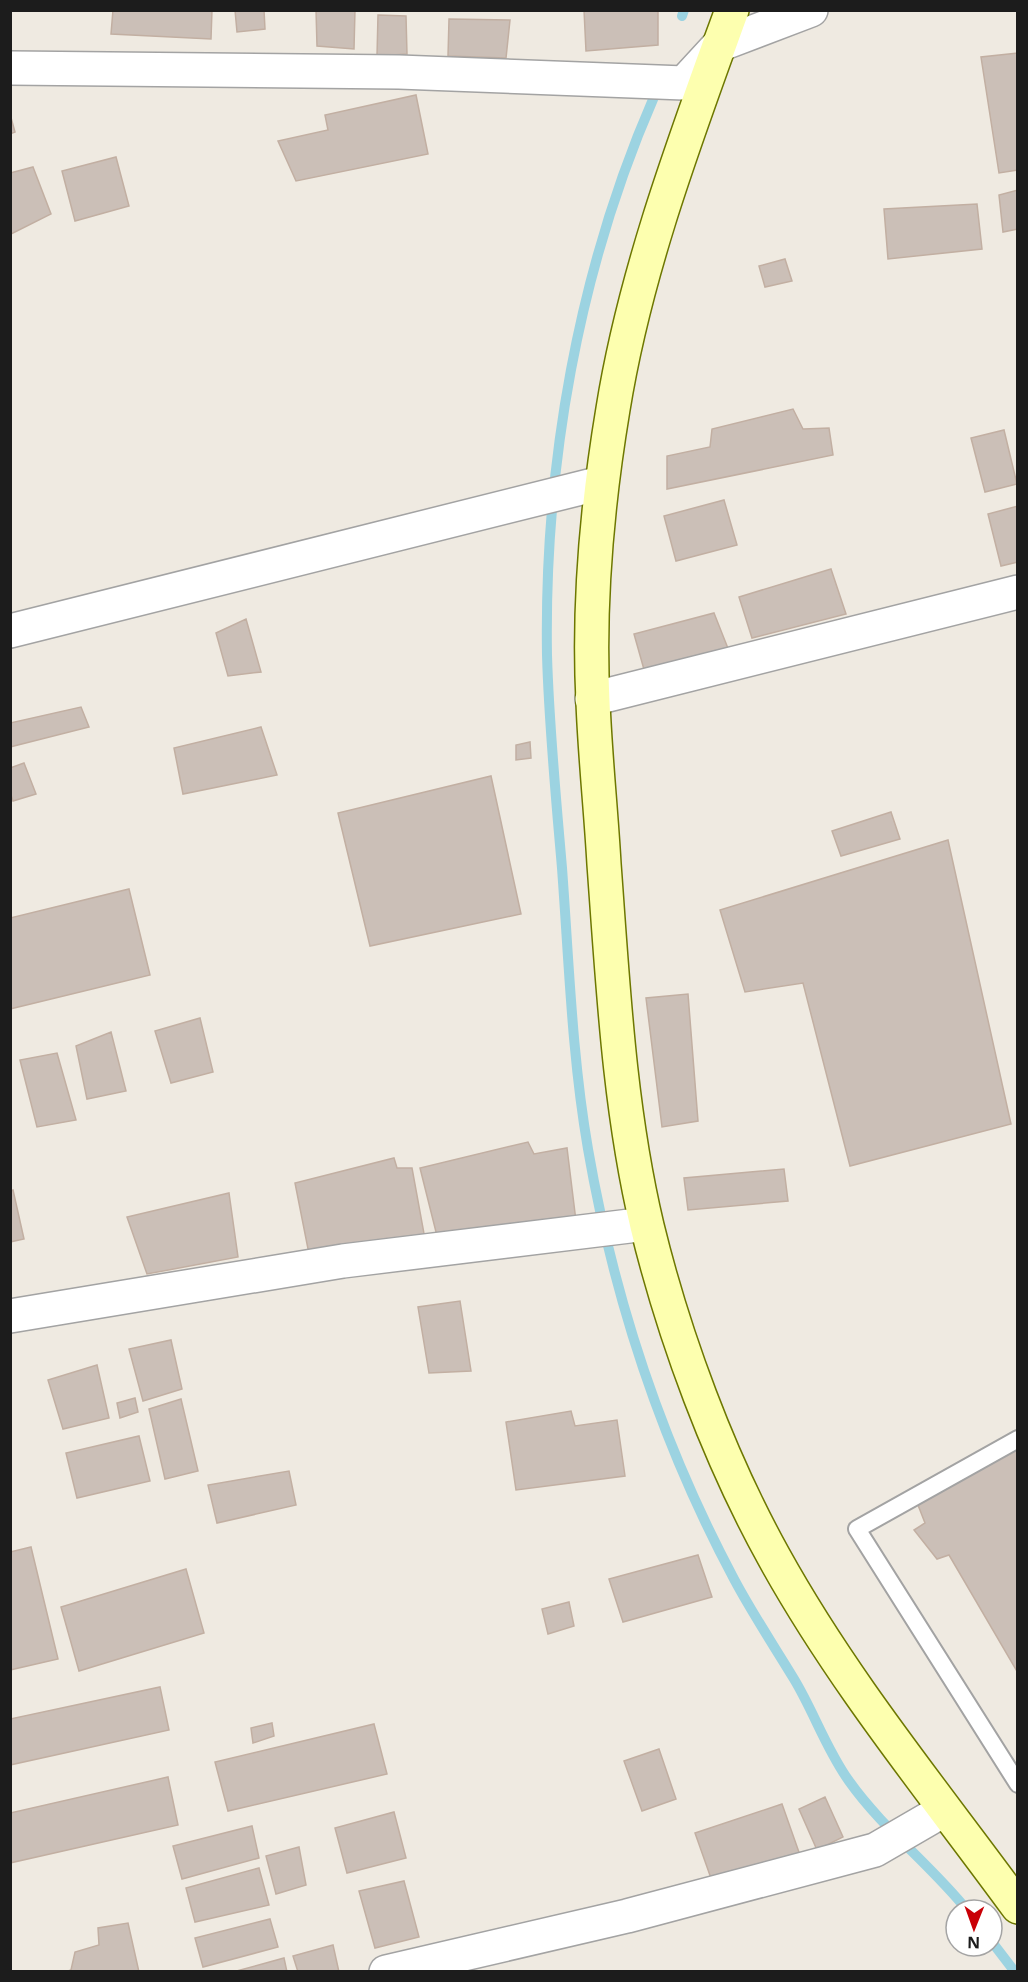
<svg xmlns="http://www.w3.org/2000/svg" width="1028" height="1982" font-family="'Noto Sans',sans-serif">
<rect width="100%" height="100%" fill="#efeae1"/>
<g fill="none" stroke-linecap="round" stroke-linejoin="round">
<!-- stream -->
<path stroke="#9cd3e1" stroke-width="10" d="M682 16 684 10
M654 97C578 271 544 466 547 655 549 726 556 798 562 868 569 962 572 1057 588 1149 614 1299 662 1444 734 1579 752 1613 774 1646 794 1679 814 1712 826 1749 849 1781 883 1829 931 1865 967 1910
M992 1942 1015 1972"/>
</g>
<!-- building -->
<path fill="#cbbfb7" stroke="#c2afa2" stroke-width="1.5" d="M113 10H212L211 39 111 34Z
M235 10H264L265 29 237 32Z
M316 10H355L354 49 317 46Z
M584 10H658V45L586 51Z
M378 15 406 16 407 54 377 56Z
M449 19 510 20 506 58 448 56Z
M1018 53V170L999 173 981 57Z
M416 95 428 154 296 181 278 141 328 130 325 115Z
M10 114 15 132 10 134Z
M116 157 129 206 75 221 62 171Z
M33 167 51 214 11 234 10 173Z
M1018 190V229L1003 232 999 195Z
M977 204 982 249 888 259 884 209Z
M785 259 792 281 765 287 759 266Z
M793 409 803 429 829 428 833 455 667 489V456L710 447 712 429Z
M1004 430 1017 484 985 492 971 438Z
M724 500 737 545 676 561 664 516Z
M1018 506V562L1001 566 988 514Z
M831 569 846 614 752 638 739 597Z
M714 613 729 651 645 673 634 634Z
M246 619 261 672 228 676 216 633Z
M81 707 89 727 10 747V723Z
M261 727 277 775 183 794 174 748Z
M530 742 531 758 516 760V745Z
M24 763 36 794 13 801 10 792V768Z
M491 776 521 914 370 946 338 813Z
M891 812 900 839 841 856 832 831Z
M948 840 1011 1124 850 1166 803 983 745 992 720 910Z
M129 889 150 975 10 1009V918Z
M688 994 698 1121 662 1127 646 998Z
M200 1018 213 1072 171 1083 155 1031Z
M111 1032 126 1091 87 1099 76 1046Z
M57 1053 76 1120 37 1127 20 1060Z
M528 1142 534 1154 567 1148 576 1221 437 1236 420 1168Z
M394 1158 397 1168H412L425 1239 309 1254 295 1183Z
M784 1169 788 1201 688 1210 684 1178Z
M13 1190 24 1239 10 1242V1191Z
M229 1193 238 1257 147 1274 127 1217Z
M460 1301 471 1371 429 1373 418 1307Z
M171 1340 182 1389 143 1401 129 1349Z
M97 1365 109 1418 63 1429 48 1380Z
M135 1398 138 1412 120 1418 117 1403Z
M181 1399 198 1471 165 1479 149 1409Z
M571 1411 575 1426 617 1420 625 1476 516 1490 506 1422Z
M139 1436 150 1481 77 1498 66 1453Z
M1018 1448V1673L949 1555 937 1559 914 1530 925 1523 918 1505Z
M289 1471 296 1505 217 1523 208 1485Z
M31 1547 58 1659 10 1670V1552Z
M698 1555 712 1597 623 1622 609 1579Z
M186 1569 204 1633 79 1671 61 1607Z
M569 1602 574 1626 548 1634 542 1609Z
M160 1687 169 1730 10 1765V1719Z
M272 1723 274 1736 253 1743 251 1728Z
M374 1724 387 1774 228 1811 215 1762Z
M659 1749 676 1799 642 1811 624 1761Z
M168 1777 178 1825 10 1863V1813Z
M825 1797 843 1837 817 1850 799 1809Z
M782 1804 801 1858 712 1881 695 1833Z
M394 1812 406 1858 347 1873 335 1828Z
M252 1826 259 1858 182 1879 173 1846Z
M299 1847 306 1885 276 1894 266 1856Z
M259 1868 269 1905 195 1922 186 1888Z
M404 1881 419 1937 375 1948 359 1891Z
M270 1919 278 1947 203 1967 195 1938Z
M128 1923 139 1972H65L71 1970 75 1952 99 1945 98 1928Z
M333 1945 339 1972H298L293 1956Z
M284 1958 287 1972H233Z"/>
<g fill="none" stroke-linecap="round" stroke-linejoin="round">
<defs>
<path id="lane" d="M1018 1439 857 1529 1018 1784"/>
<path id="street" d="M10 68 399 72 684 83 719 45 811 10
M10 631 601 483
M592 699 1018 592
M10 1316 343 1261 646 1224
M386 1972 627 1916 875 1850 944 1810"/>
<path id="secondary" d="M732 10C685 140 635 272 613 409 597 505 588 604 593 702 595 756 601 810 604 864 613 985 619 1108 647 1226 674 1337 719 1458 774 1557 843 1682 934 1792 1018 1907"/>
</defs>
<!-- lane casing -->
<use href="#lane" stroke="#a3a3a3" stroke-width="20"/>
<!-- street casing -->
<use href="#street" stroke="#a3a3a3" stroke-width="36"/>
<!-- secondary casing -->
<use href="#secondary" stroke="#6d7700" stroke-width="36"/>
<!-- lane -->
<use href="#lane" stroke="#fff" stroke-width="16"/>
<!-- street -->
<use href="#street" stroke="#fff" stroke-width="33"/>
<!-- secondary -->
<use href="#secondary" stroke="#fdffaf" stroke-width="33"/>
</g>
<!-- border -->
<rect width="1028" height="1982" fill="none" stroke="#1c1c1c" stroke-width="24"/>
<!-- north arrow -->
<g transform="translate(974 1928) rotate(181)"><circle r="28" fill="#ffffff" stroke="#a4a4a4" stroke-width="1.5"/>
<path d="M0-4.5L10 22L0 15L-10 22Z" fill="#c90006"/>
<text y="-9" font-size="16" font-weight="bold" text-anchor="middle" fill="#1c1c1c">N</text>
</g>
</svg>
